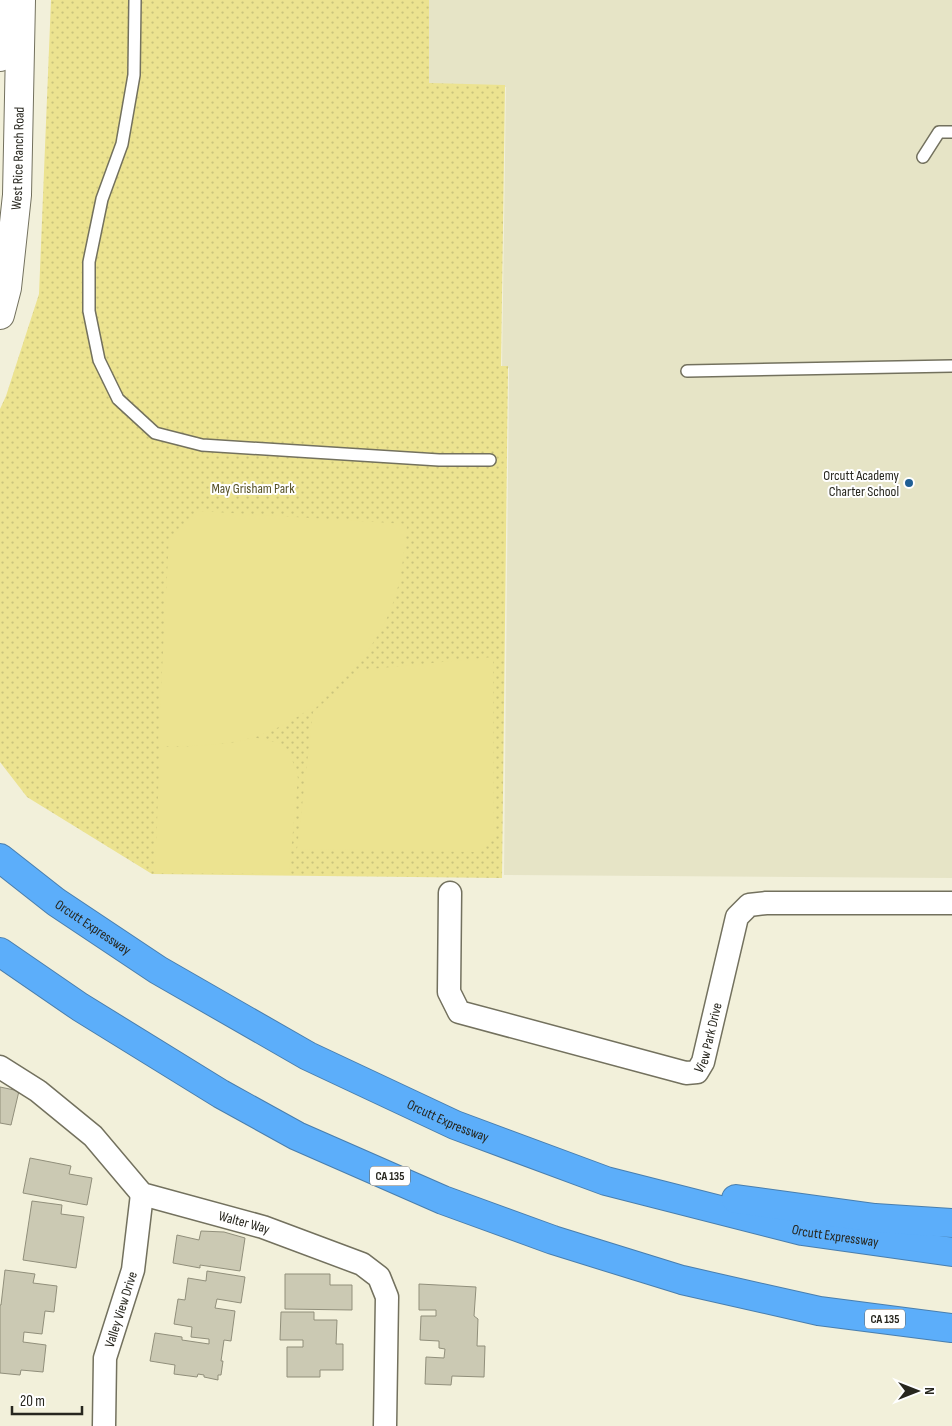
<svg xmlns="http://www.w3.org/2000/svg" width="952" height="1426" font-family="'Sofia Sans Condensed',sans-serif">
<defs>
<pattern id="park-dots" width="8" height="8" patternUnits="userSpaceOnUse" patternTransform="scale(1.25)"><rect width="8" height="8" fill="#ece390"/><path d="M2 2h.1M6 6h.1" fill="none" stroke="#cac37c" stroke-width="1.8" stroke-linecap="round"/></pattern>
</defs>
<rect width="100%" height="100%" fill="#f2f0da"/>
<!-- built -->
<path fill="#e6e4c6" d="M429 0H952V878L504 875 509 368H502L506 87 429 84Z"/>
<!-- park -->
<path fill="url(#park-dots)" d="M51 0H429V83L505 85 501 366H508L502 878 152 874 27 797 0 762V409L6 396 39 294Z"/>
<!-- pitch -->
<path fill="#ece390" d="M198 511 407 524C404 552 402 580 392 606 369 667 303 729 238 741 212 746 185 746 158 746L169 539Z
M493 657 494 836 480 852 297 849 313 712 361 670Z
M257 738 282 744 290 753 298 778 289 874 155 873 160 747C194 747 224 745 257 738Z"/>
<!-- building -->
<path fill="#cbc9b3" stroke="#918f7b" d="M0 1087 19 1091 11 1125 0 1123Z
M30 1158 71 1166 69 1174 92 1178 87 1205 23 1193Z
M32 1201 62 1205 61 1214 84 1217 76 1268 23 1260Z
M201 1231 224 1232 245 1238 240 1271 200 1265V1268L173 1263 177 1235 199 1240Z
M5 1270 35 1274 33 1283 57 1286 54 1312 45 1311 42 1334 24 1332 23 1342 46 1345 43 1372 21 1370 20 1375 0 1373V1305H1Z
M207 1271 245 1277 241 1303 217 1299 215 1308 235 1311 231 1341 224 1340 221 1361H223L221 1375H218V1380L204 1377V1375L198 1374 197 1377 174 1374 175 1365 150 1361 155 1333 182 1337V1340L209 1344V1339L191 1337 192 1327 174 1324 178 1299 185 1300 188 1278 206 1281Z
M285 1274H330V1285H352V1310L285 1309Z
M419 1284 476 1287 474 1316 478 1319 477 1346H485L484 1377 452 1376 451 1385 425 1384 426 1357 444 1358 445 1349 439 1348V1341L420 1340 421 1316H436V1310H419Z
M281 1312H314V1320H337L336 1344H343V1370H320V1377H287V1347H303V1340H280Z"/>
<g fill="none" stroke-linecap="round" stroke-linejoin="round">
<defs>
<path id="service" d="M135 0 134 75 122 144 102 199 89 262V311L99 360 118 399 155 433 202 445 439 460H490
M923 157 939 132H952
M687 371 952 366"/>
<g id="minor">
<path id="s1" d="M450 893 449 992 459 1012 686 1073 697 1072 703 1062 737 917 749 905 766 903H952"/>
<path id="s2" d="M0 1067 38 1091 93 1136 142 1194 263 1227 362 1264 379 1277 387 1297 385 1426"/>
<path id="s3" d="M104 1426 105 1358 133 1270 142 1194"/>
</g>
<g id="secondary">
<path d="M0 57 1 0"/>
<path id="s4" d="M0 315 7 288 17 195 21 0"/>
</g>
<g id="motorway">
<path id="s5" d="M0 858 56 902 158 970 308 1056 455 1125 606 1181 802 1231 952 1252"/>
<path d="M0 952 80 1007 221 1094 297 1136 443 1200 553 1240 682 1280 819 1311 952 1328"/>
<path d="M736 1199 875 1218 952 1223"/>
</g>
</defs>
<!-- service casing -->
<use href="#service" stroke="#73715e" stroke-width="14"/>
<!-- minor casing -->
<use href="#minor" stroke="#73715e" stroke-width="25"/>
<!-- secondary casing -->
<use href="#secondary" stroke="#73715e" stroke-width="30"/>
<!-- motorway casing -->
<use href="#motorway" stroke="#497ead" stroke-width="30"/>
<!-- service -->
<use href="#service" stroke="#fff" stroke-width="11"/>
<!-- minor -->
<use href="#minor" stroke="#fff" stroke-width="22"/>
<!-- secondary -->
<use href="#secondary" stroke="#fff" stroke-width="28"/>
<!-- motorway -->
<use href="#motorway" stroke="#5caefa" stroke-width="28"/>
</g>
<!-- markers -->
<circle fill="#205f95" stroke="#fff" stroke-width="2" cx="909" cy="483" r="5"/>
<g text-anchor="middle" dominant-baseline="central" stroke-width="4" stroke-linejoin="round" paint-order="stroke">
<!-- shield labels -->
<g fill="#fff" stroke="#686762" stroke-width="1">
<rect x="370" y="1166.5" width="40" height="19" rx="4"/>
<rect x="865" y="1309.5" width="40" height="19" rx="4"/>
</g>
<g font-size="12" font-weight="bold" fill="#27261e">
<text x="390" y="1176">CA 135</text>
<text x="885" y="1319">CA 135</text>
</g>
<!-- street labels -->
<g font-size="14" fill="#27261e" stroke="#fff">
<text stroke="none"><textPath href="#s4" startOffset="158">West Rice Ranch Road</textPath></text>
<text stroke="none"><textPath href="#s5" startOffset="116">Orcutt Expressway</textPath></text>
<text stroke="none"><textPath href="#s1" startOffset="404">View Park Drive</textPath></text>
<text stroke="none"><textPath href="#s5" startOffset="521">Orcutt Expressway</textPath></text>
<text stroke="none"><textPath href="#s2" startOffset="298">Walter Way</textPath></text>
<text stroke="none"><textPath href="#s5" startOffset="926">Orcutt Expressway</textPath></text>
<text stroke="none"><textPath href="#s3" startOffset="119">Valley View Drive</textPath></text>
</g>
<!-- poi labels -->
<g font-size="14" fill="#27261e" stroke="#fff" text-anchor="end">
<text x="899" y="475">Orcutt Academy<tspan x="899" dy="16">Charter School</tspan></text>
</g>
<!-- park labels -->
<g font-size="14" fill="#565126" stroke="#fff">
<text x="253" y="488">May Grisham Park</text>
</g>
</g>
<!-- north arrow -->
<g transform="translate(917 1391) rotate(90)" stroke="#ffffff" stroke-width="4" paint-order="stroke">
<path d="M0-4L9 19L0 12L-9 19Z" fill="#27261e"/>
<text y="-8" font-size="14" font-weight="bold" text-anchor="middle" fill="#27261e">N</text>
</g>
<!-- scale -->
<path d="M12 1406v8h70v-8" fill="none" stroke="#27261e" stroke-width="2.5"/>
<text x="20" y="1406" font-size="15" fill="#27261e" stroke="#ffffff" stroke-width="4" paint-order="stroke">20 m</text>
</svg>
